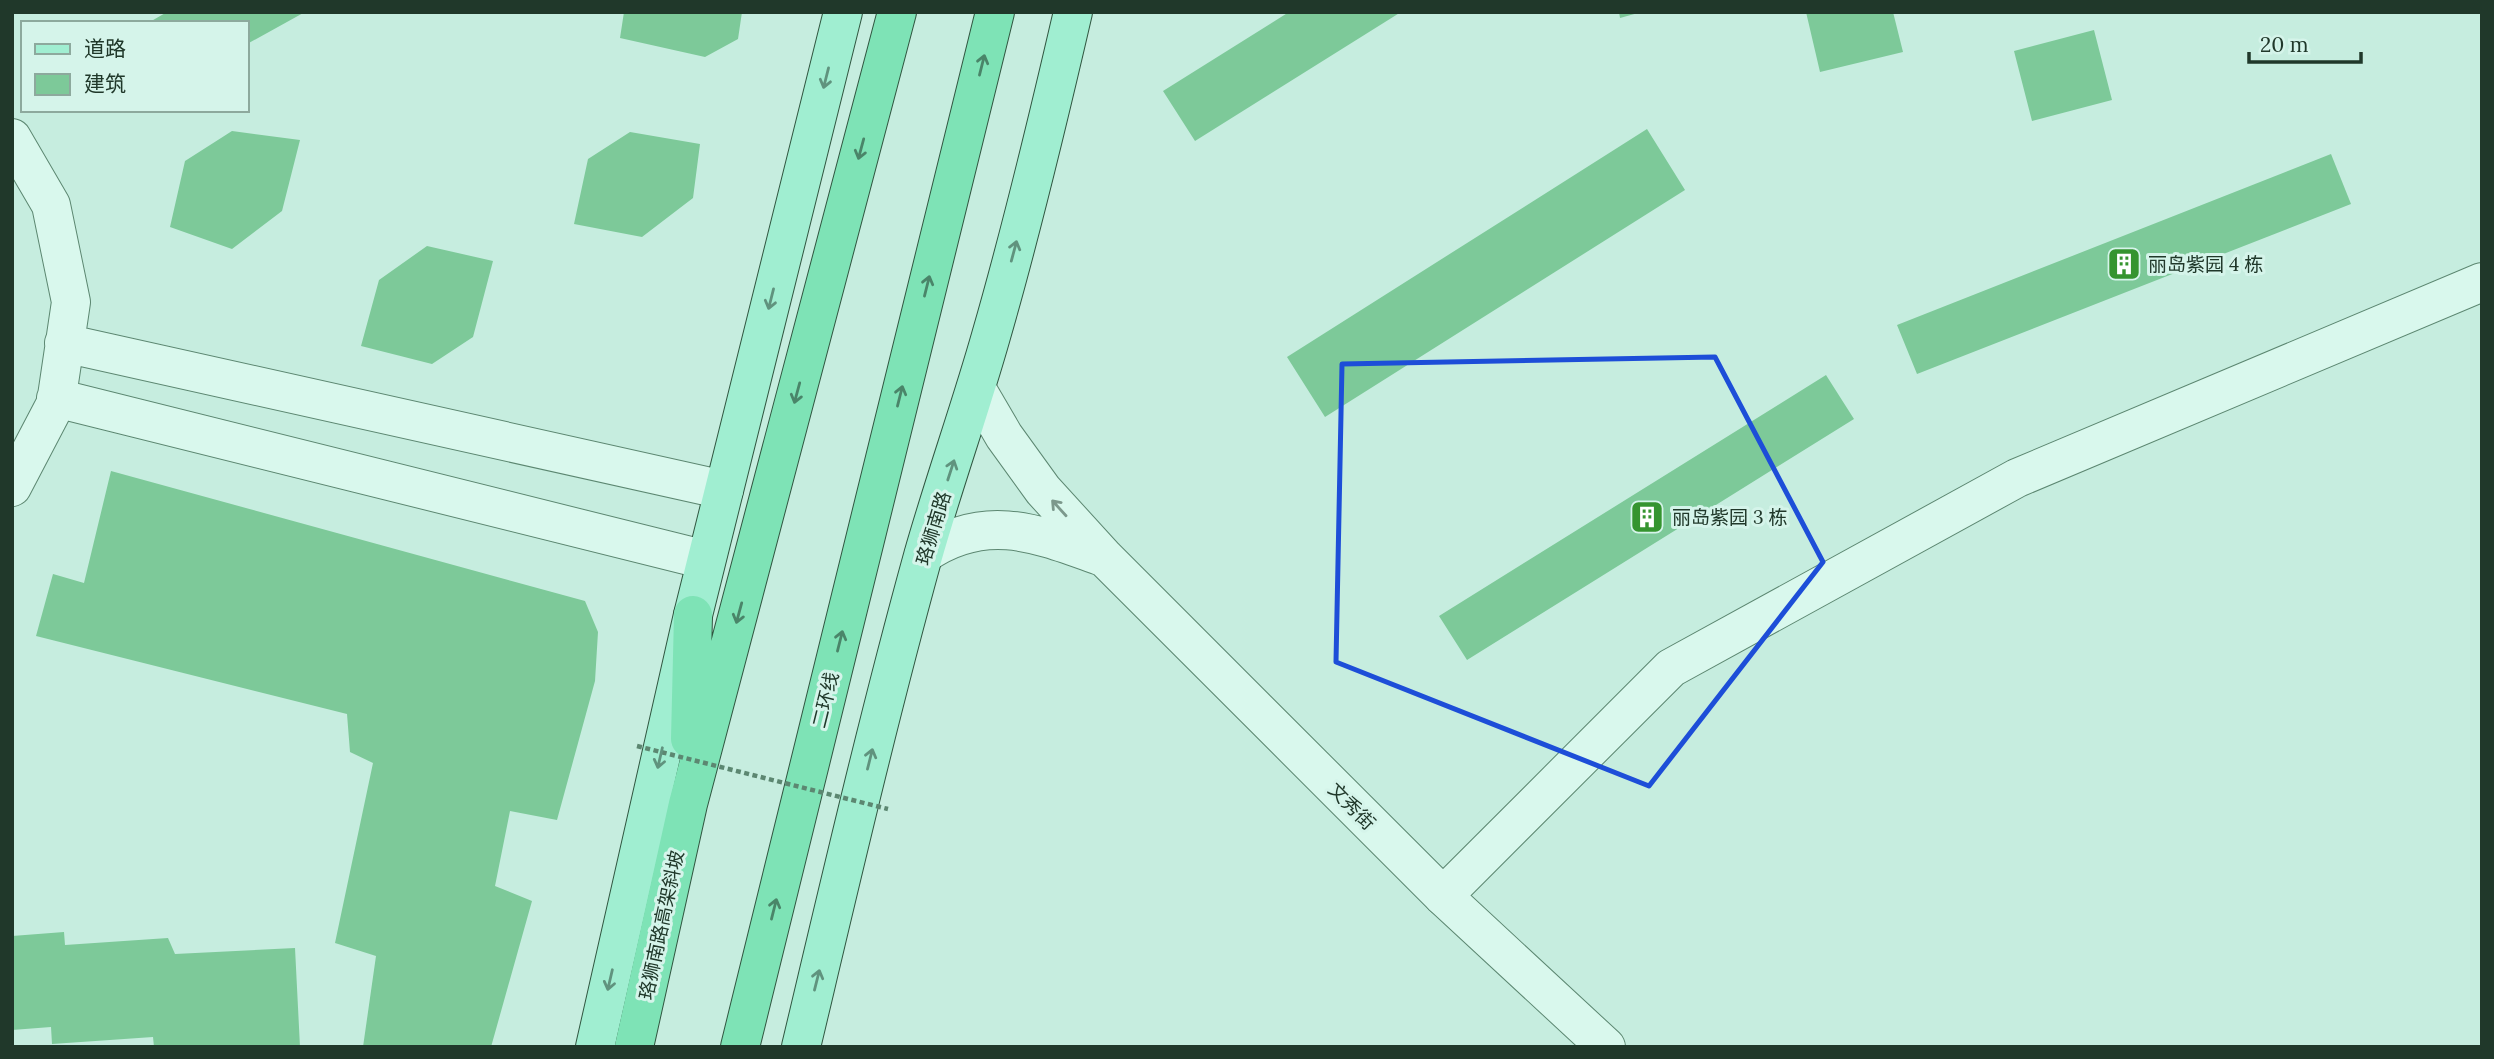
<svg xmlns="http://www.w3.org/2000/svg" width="2494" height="1059" font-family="Lora,'Noto Sans SC',serif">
<rect width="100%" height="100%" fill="#c6eddf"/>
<!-- building -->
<path fill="#7dc999" d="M167 12H305L247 44V23H148Z
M624 12H742L738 39 705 57 620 38Z
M1289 12H1401L1195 141 1163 91Z
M1619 12H1638V13L1620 18Z
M1806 12H1893L1903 52 1820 72Z
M2094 30 2112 100 2032 121 2014 51Z
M1647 129 1685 190 1325 417 1287 357Z
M232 131 300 140 282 211 232 249 170 227 185 161Z
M630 132 700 144 693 198 642 237 574 224 588 159Z
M2331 154 2351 204 1917 374 1897 325Z
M427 246 493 261 473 337 432 364 361 346 379 280Z
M1826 375 1854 419 1467 660 1439 616Z
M111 471 585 601 598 632 595 681 557 820 510 811 495 886 532 901 491 1047H363L376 956 335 943 373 763 350 752 347 714 36 636 53 574 84 583Z
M64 932 65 945 168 938 175 954 295 948 300 1047H154L153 1037 52 1044 51 1027 12 1030V936Z"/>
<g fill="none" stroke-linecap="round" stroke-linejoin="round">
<defs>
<path id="minor" d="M12 138 51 205 71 302 56 403 12 487
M64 343 724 490
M56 398 706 560
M1443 896 1671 668 2017 478 2482 282"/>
<path id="tertiary" d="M976 388 1004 436 1043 490 1105 558 1443 896 1606 1047
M924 554C985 512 1036 533 1100 556"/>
<path id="primary" d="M595 1047 693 615 843 12
M801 1047C840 883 878 719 923 556 944 482 970 410 991 336 1022 229 1048 120 1073 12"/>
<path id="trunk" d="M690 739 693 615
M634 1047 688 804 897 12
M740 1047 995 12"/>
</defs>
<!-- minor casing -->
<use href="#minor" stroke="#5c8771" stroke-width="40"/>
<!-- tertiary casing -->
<use href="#tertiary" stroke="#5c8771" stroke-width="40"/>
<!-- primary casing -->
<use href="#primary" stroke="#305640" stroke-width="40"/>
<!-- trunk casing -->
<use href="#trunk" stroke="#305640" stroke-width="40"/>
<!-- minor -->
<use href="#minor" stroke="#d9f8ed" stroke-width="38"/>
<!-- tertiary -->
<use href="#tertiary" stroke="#d9f8ed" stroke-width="38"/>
<!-- primary -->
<use href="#primary" stroke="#a0eed1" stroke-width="38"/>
<!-- trunk -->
<use href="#trunk" stroke="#7ee3b6" stroke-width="38"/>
<!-- path-bridge -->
<path stroke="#5c8771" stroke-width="4.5" stroke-dasharray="5 3.5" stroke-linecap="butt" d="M637 746 888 809"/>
</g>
<!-- one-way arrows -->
<defs><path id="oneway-shaft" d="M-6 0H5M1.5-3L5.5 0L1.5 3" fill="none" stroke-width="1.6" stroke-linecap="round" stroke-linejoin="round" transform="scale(1.75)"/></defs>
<g stroke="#4a8569">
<use href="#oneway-shaft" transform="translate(982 65) rotate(-76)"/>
<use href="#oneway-shaft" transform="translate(861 149) rotate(105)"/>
<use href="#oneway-shaft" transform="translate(927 286) rotate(-76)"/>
<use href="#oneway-shaft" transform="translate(797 393) rotate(105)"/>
<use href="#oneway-shaft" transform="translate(900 396) rotate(-76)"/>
<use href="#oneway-shaft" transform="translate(739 613) rotate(105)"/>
<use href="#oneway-shaft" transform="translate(840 641) rotate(-76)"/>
<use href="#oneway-shaft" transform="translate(774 909) rotate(-76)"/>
</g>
<g stroke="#60937e">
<use href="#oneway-shaft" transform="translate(826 78) rotate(104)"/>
<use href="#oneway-shaft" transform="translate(1014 251) rotate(-75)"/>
<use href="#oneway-shaft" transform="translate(771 299) rotate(104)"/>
<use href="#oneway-shaft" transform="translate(951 470) rotate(-72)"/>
<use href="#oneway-shaft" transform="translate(660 758) rotate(103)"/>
<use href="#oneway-shaft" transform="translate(870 759) rotate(-76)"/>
<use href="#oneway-shaft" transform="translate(610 980) rotate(103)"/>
<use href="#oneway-shaft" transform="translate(817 980) rotate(-76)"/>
</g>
<use stroke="#7c988c" href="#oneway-shaft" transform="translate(1059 508) rotate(-132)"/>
<!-- marked area -->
<path fill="none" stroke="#1d4ed8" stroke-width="5" stroke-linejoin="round" d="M1715 357 1823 562 1649 786 1336 662 1342 364Z"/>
<!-- icons -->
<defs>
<symbol id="building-square" viewBox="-11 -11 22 22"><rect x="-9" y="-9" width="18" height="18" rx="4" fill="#35942f" stroke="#d5f4ea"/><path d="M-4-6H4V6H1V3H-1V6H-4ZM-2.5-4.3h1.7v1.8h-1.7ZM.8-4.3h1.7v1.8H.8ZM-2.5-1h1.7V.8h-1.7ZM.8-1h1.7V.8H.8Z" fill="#fff"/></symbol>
</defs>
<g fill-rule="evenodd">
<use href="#building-square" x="2105" y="245" width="38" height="38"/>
<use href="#building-square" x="1628" y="498" width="38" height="38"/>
</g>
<g text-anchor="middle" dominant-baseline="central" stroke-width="6" stroke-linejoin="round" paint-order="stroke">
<!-- poi labels -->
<g font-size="19" fill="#20382a" stroke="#d5f4ea" text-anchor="start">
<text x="2148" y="264">丽岛紫园 4 栋</text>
<text x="1672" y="517">丽岛紫园 3 栋</text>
</g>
<!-- street labels -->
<g font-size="19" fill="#20382a" stroke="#d5f4ea">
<text transform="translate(933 528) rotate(-73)">珞狮南路</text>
<text transform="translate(825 700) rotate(-76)">二环线</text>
<text transform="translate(1352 806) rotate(45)">文秀街</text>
<text transform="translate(661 925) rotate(-78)">珞狮南路高架斜坡</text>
</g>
</g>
<!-- border -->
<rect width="2494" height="1059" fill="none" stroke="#20382a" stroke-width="28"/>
<!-- legend -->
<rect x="21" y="21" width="228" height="91" fill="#d5f4ea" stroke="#8da99d" stroke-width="2"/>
<rect x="35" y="44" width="35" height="10" fill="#a0eed1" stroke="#8da99d" stroke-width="2"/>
<text x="84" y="56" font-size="21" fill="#20382a">道路</text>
<rect x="35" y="74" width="35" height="21" fill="#7dc999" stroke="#8da99d" stroke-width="2"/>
<text x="84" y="91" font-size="21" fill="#20382a">建筑</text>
<!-- scale -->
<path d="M2249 52v10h112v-10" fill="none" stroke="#20382a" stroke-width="3.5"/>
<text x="2260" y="52" font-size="21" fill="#20382a" stroke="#d5f4ea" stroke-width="5" paint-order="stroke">20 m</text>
</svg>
